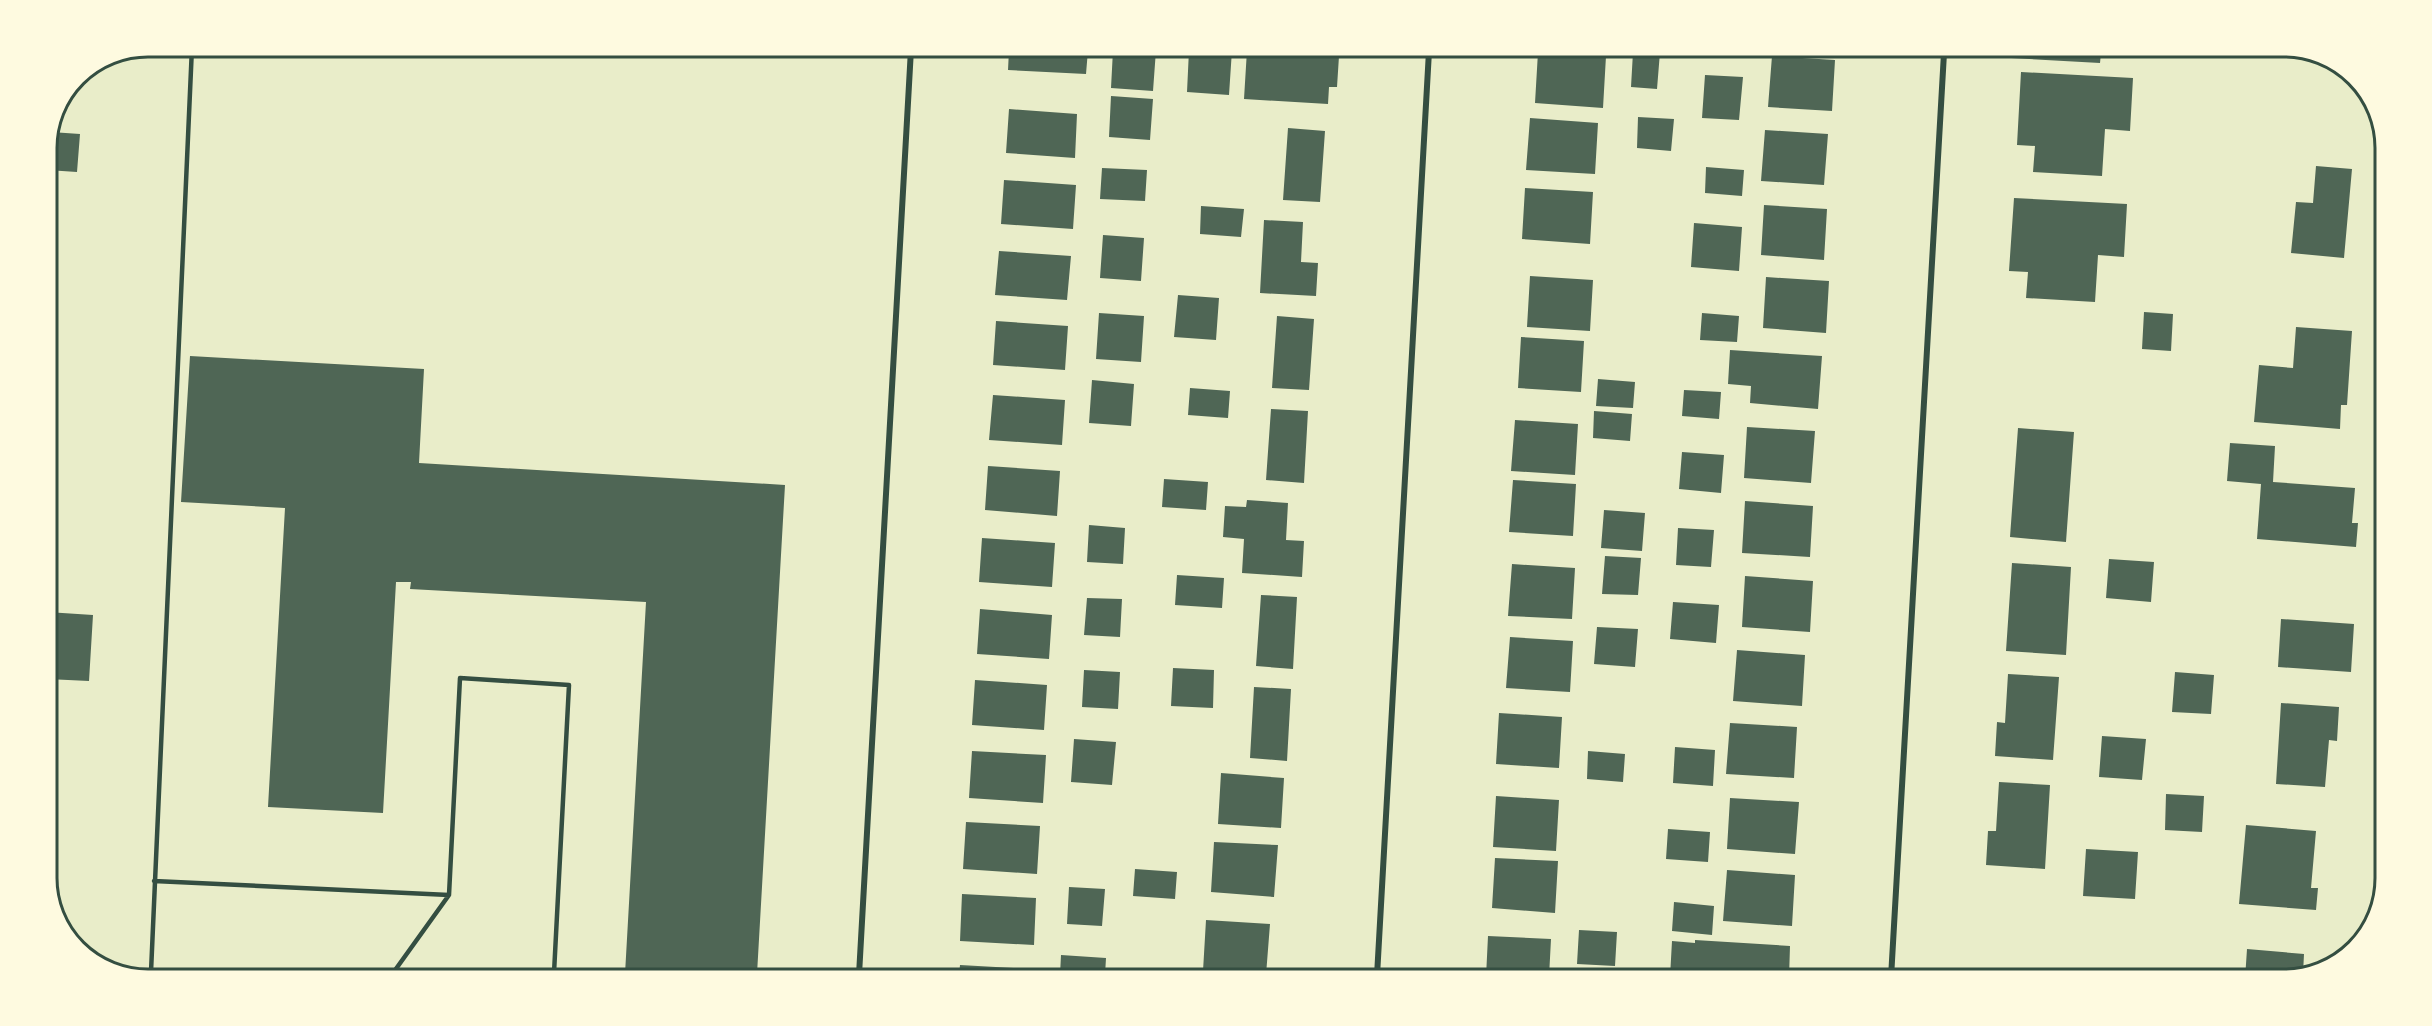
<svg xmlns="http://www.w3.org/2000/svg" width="2432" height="1026" font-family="Arial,sans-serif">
<rect width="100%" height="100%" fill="#e9edc9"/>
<!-- building -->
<path fill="#4f6655" d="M1009 50H1088L1086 74 1008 70Z
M1113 50H1156L1153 91 1111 88Z
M1189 50H1232L1229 95 1187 92Z
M1247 50 1330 51V55L1339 56 1337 87H1329L1328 104 1244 99Z
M1538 52 1606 56 1603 108 1535 103Z
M1633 52H1660L1657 89 1631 87Z
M2012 53H2101L2100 63 2011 58Z
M1772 56 1835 60 1832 111 1768 107Z
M2021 72 2133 78 2130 131 2105 129 2102 176 2033 172 2035 146 2017 145Z
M1705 75 1743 77 1739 120 1702 118Z
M1111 96 1153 99 1150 140 1109 137Z
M1009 109 1077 114 1075 158 1006 153Z
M1638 117 1674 119 1671 151 1637 148Z
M1530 118 1598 123 1595 174 1526 170Z
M1288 128 1325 131 1320 202 1283 200Z
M1765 130 1828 134 1824 185 1761 181Z
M51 132 80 134 77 172 47 170V142Z
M2316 166 2352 169 2344 258 2291 253 2296 202 2313 203Z
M1706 167 1744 170 1742 196 1705 193Z
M1102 168 1147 170 1145 201 1100 199Z
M1004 180 1076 185 1073 229 1001 224Z
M1525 188 1593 192 1590 244 1522 239Z
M2014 198 2127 204 2124 257 2098 255 2095 302 2026 298 2028 272 2009 271Z
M1764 205 1827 209 1824 260 1761 255Z
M1201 206 1244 209 1241 237 1200 234Z
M1264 220 1303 222 1301 262 1318 263 1316 296 1260 293Z
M1694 223 1742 227 1739 271 1691 267Z
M1103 235 1144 238 1141 281 1100 278Z
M999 251 1071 256 1067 300 995 295Z
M1530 276 1593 280 1590 331 1527 327Z
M1766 277 1829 281 1826 333 1763 328Z
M1178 295 1219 298 1216 340 1174 337Z
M2144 312 2173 314 2171 351 2142 349Z
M1099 313 1144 316 1141 362 1096 359Z
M1702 313 1739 316 1737 342 1700 340Z
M1277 316 1314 319 1309 390 1272 388Z
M996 321 1068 326 1065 370 993 365Z
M2296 327 2352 331 2347 405H2341L2340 429 2254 422 2259 365 2293 368Z
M1521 337 1584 341 1581 392 1518 388Z
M1730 350 1822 356 1818 409 1750 403 1751 386 1728 384Z
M190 356 424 369 419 463 785 485 757 974H625L646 602 410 589 411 582H396L383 813 268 807 285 508 181 502Z
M1598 379 1635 382 1633 408 1596 406Z
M1092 380 1134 384 1131 426 1089 423Z
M1190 388 1230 391 1228 418 1188 415Z
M1684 390 1721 392 1719 419 1682 416Z
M993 395 1065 400 1062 445 989 440Z
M1271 409 1308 411 1304 483 1266 480Z
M1594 411 1632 414 1630 441 1593 438Z
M1515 420 1578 424 1575 475 1511 471Z
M1747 427 1815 431 1811 483 1744 478Z
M2018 428 2074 432 2066 542 2010 537Z
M2230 443 2275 446 2273 482 2355 488 2352 523H2358L2356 547 2257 539 2261 484 2227 481Z
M1682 452 1724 455 1721 493 1679 489Z
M988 466 1060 471 1057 516 985 510Z
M1164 479 1208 482 1206 510 1162 507Z
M1513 480 1576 484 1573 536 1509 532Z
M1247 500 1288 503 1286 540 1304 541 1302 577 1242 573 1244 539 1223 537 1225 506 1246 507Z
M1745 501 1813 506 1810 557 1742 553Z
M1604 510 1645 513 1642 551 1601 548Z
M1089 525 1125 528 1123 564 1087 562Z
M1678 528 1714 530 1711 567 1676 565Z
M982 538 1055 543 1052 587 979 582Z
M1605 556 1641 558 1638 595 1602 594Z
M2109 559 2154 562 2151 602 2106 598Z
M2012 563 2071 567 2066 655 2006 651Z
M1512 564 1575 568 1572 619 1508 616Z
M1177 575 1224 578 1222 608 1175 605Z
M1745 576 1813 581 1810 632 1742 627Z
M1261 595 1297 597 1293 669 1256 666Z
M1087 598 1122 599 1120 637 1084 635Z
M1673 602 1719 605 1716 643 1670 639Z
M980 609 1052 615 1049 659 977 654Z
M47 612 93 615 89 681 47 679Z
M2281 619 2354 624 2351 672 2278 667Z
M1597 627 1638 629 1635 667 1594 664Z
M1510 637 1573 641 1570 692 1506 688Z
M1737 650 1805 655 1802 706 1733 701Z
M1173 668 1214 670 1213 708 1171 706Z
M1084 670 1120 672 1118 709 1082 707Z
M2175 672 2214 675 2211 714 2172 712Z
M2008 674 2059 677 2053 760 1995 756 1997 722 2005 723Z
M975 680 1047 685 1044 730 972 725Z
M1254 687 1291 689 1287 761 1250 758Z
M2281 703 2339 707 2337 741 2329 740 2325 787 2276 784Z
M1499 713 1562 717 1559 768 1496 764Z
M1730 723 1797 727 1794 778 1726 774Z
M2102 736 2146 739 2142 780 2099 777Z
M1074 739 1116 742 1112 785 1071 782Z
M1675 747 1715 750 1713 786 1673 783Z
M972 751 1046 755 1043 803 969 798Z
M1588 751 1625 754 1623 782 1587 779Z
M1221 773 1284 778 1281 828 1218 824Z
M1999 782 2050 785 2045 869 1986 865 1988 831H1996Z
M2166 794 2204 796 2202 832 2165 830Z
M1496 796 1559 800 1556 851 1493 847Z
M1730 798 1799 802 1795 854 1727 849Z
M966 822 1040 826 1037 874 963 869Z
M2246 825 2316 831 2311 888H2318L2316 910 2239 904Z
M1668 829 1710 832 1708 862 1666 859Z
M1214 842 1278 845 1274 897 1211 892Z
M2086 849 2138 852 2135 899 2083 896Z
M1495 858 1558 861 1555 913 1492 908Z
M1135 869 1177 872 1175 899 1133 896Z
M1727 870 1795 875 1792 926 1723 921Z
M1069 887 1105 889 1102 926 1067 924Z
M962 894 1036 898 1034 945 960 941Z
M1674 902 1714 906 1712 935 1672 931Z
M1206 920 1270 924 1266 975 1203 971Z
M1579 930 1617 932 1615 966 1577 964Z
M1488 936 1551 939 1549 977H1486Z
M1695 940 1790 946 1789 978 1670 977 1672 941 1695 943Z
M2247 949 2304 954 2303 974 2284 979H2245Z
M1061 955 1106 958 1105 975H1060Z
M960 965 1033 969V975H959Z
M2007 968 2076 972 2075 979H2006Z"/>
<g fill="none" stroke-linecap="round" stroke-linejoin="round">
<!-- service -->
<path stroke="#344e41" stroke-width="4.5" d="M154 881 449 895
M151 972 192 47
M393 973 449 895 460 678 569 685 554 973"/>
<!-- minor -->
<path stroke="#344e41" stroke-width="6" d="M859 975 911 49
M1377 976 1429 51
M1891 978 1944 53"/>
</g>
<!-- crop -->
<path d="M0 0H2432V1026H0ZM148 57H2284A91 91 0 0 1 2375 148V878A91 91 0 0 1 2284 969H148A91 91 0 0 1 57 878V148A91 91 0 0 1 148 57Z" fill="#fefae0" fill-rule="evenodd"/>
<path fill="none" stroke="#344e41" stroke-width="3" d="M148 57H2284A91 91 0 0 1 2375 148V878A91 91 0 0 1 2284 969H148A91 91 0 0 1 57 878V148A91 91 0 0 1 148 57Z"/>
</svg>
